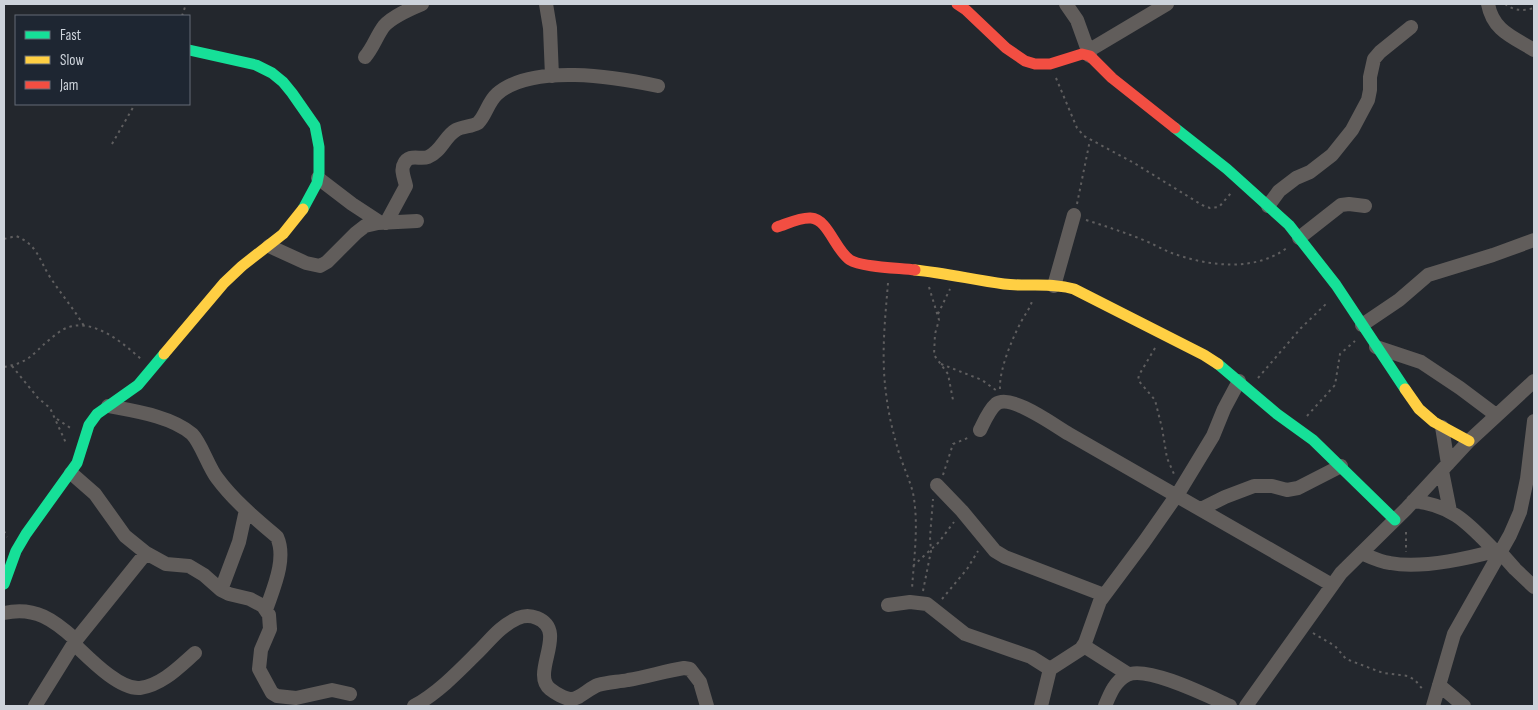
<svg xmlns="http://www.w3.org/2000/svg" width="1538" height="710" font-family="'Sofia Sans Condensed',sans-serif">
<rect width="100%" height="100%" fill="#23272d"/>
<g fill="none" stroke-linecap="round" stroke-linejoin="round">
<!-- path -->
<path stroke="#5f5e5f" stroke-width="2" stroke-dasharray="2.5 4" stroke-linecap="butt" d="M1505 4C1514 11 1524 11 1534 8
M182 16 186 4
M1056 78 1077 128 1084 136 1134 163 1202 205 1210 208 1219 207 1231 193
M112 144 135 104
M1077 204 1090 140
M1086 220C1105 226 1123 232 1141 239 1151 243 1160 248 1169 252 1206 266 1255 273 1288 247
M4 239 16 236C38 245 39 260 50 277 61 294 74 309 84 326
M888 283C885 320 881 356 886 393 888 411 892 429 897 446 901 462 909 477 913 493 919 524 914 557 912 589
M929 287 939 320 935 334 934 355 948 374 953 400
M938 314 950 289
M1155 348 1139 375 1138 380 1155 400 1162 428 1167 458 1174 474
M941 364 982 380 997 391
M12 366 38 398 50 408 66 443
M4 367C30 362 30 356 49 340 55 335 62 329 69 327 95 319 123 343 141 359
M1258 378 1301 328 1327 303
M1000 389C999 370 1012 339 1021 322 1025 314 1030 309 1032 301
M1307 416 1335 385 1340 354 1355 341
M57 419 72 429
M943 475 953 444 970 437
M4 531 7 537
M1406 532V552
M913 566 939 542 954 522
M923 591 931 551 930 537 933 499
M942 599 967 569 978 551
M1313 633 1335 646 1346 659 1383 673 1408 676 1415 680 1424 691"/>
<!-- street -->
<path stroke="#615d5b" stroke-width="14" d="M546 4 550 28 552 76
M1066 4 1077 20 1090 56
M1488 4C1493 31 1513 37 1534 50
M1088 51 1167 4
M365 57C373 48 377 35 384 26 393 16 410 9 422 4
M318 178 352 204 381 223
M1268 206 1279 191 1296 178 1310 172 1332 155 1352 130 1368 100 1370 90V77L1374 59 1380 52 1411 27
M386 223 406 186C405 180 400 170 404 164 409 153 420 160 428 157 441 152 445 136 456 130 463 126 471 127 478 123 486 115 488 102 497 94 532 63 616 77 658 86
M1299 238 1341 205 1349 204 1365 206
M269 246 306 263 320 266 327 262 356 233 365 226 378 223 417 221
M1054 286 1074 215
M1362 325 1399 300 1428 275 1493 255 1534 240
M1376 347 1421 362 1460 388 1496 415
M108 406C134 411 171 416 192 434 201 443 208 466 217 478 234 501 256 519 277 537 287 559 273 589 266 610
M1442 427 1448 464
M980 430C984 422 989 410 996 404 1011 393 1055 426 1069 434L1332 585
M1442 471 1450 511
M71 473 95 494 125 536 146 553 166 564 189 566 204 575 221 590 229 594 250 599 263 606 269 615 270 629 261 650 259 669 272 693 277 696 296 698 332 690 350 694
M937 485 962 511 995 551 1005 557 1104 595
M1413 501C1455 505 1471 527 1499 555
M1201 509 1225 497 1254 486H1272L1287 490 1298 488 1341 466
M1500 552 1515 569 1534 587
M1361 553C1370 557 1380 562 1390 563 1421 569 1465 559 1495 551
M221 590 239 542 246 510
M888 605 910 602 927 604 965 634 1031 657 1050 669
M4 613C35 606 54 620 76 640
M74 644C88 657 119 690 140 688 162 685 179 667 195 653
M1084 646 1128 674
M1439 685 1464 706
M35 706 76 640 146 553
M414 706C438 693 459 671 478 652 492 638 499 627 518 618 525 615 530 615 537 618 569 631 530 673 550 689 555 693 565 699 571 699 580 699 589 688 598 685 608 682 618 682 628 680 647 677 665 671 684 668L690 669 700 682 707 706
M1041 706 1050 669 1081 649 1085 643 1100 601 1144 542 1179 492 1213 436 1224 409 1239 381
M1105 706C1110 694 1115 681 1127 675 1147 665 1210 697 1230 706
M1246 706 1341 573 1406 509 1469 441 1534 381
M1433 706 1454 634 1510 535 1520 512 1527 479 1534 421"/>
<!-- fast -->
<path stroke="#16e098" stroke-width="11" d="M189 50 256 65 272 73 283 82 292 93 315 126 319 147V173L317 183 303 209
M1175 128 1227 169 1289 225 1336 285 1405 389
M1218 364 1277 414 1313 440 1395 520
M4 584 16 551 26 534 77 463 89 425 97 414 138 385 164 354"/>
<!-- slow -->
<path stroke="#ffcf43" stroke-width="11" d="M915 270C945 273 974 280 1004 284 1027 287 1051 282 1074 289L1204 355 1218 364
M164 354 224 283 242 266 283 234 303 209
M1405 389 1419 409 1434 422 1469 441"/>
<!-- jam -->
<path stroke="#f24e42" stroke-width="11" d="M957 4 966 10 1006 48 1025 61 1035 64H1050L1082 54 1090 56 1112 78 1175 128
M777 227C787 224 800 217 811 218 828 219 835 250 850 260 861 267 899 268 915 270"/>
</g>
<!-- border -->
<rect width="1538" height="710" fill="none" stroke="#cdd3db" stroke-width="10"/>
<!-- legend -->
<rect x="15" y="15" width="175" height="90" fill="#1e2632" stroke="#646b76"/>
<rect x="25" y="31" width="25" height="8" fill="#16e098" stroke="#646b76"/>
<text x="60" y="40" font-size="15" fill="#cdd3db">Fast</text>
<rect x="25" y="56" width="25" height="8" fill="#ffcf43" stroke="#646b76"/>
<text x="60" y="65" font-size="15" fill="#cdd3db">Slow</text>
<rect x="25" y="81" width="25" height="8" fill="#f24e42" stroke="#646b76"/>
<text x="60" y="90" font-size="15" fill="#cdd3db">Jam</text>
</svg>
